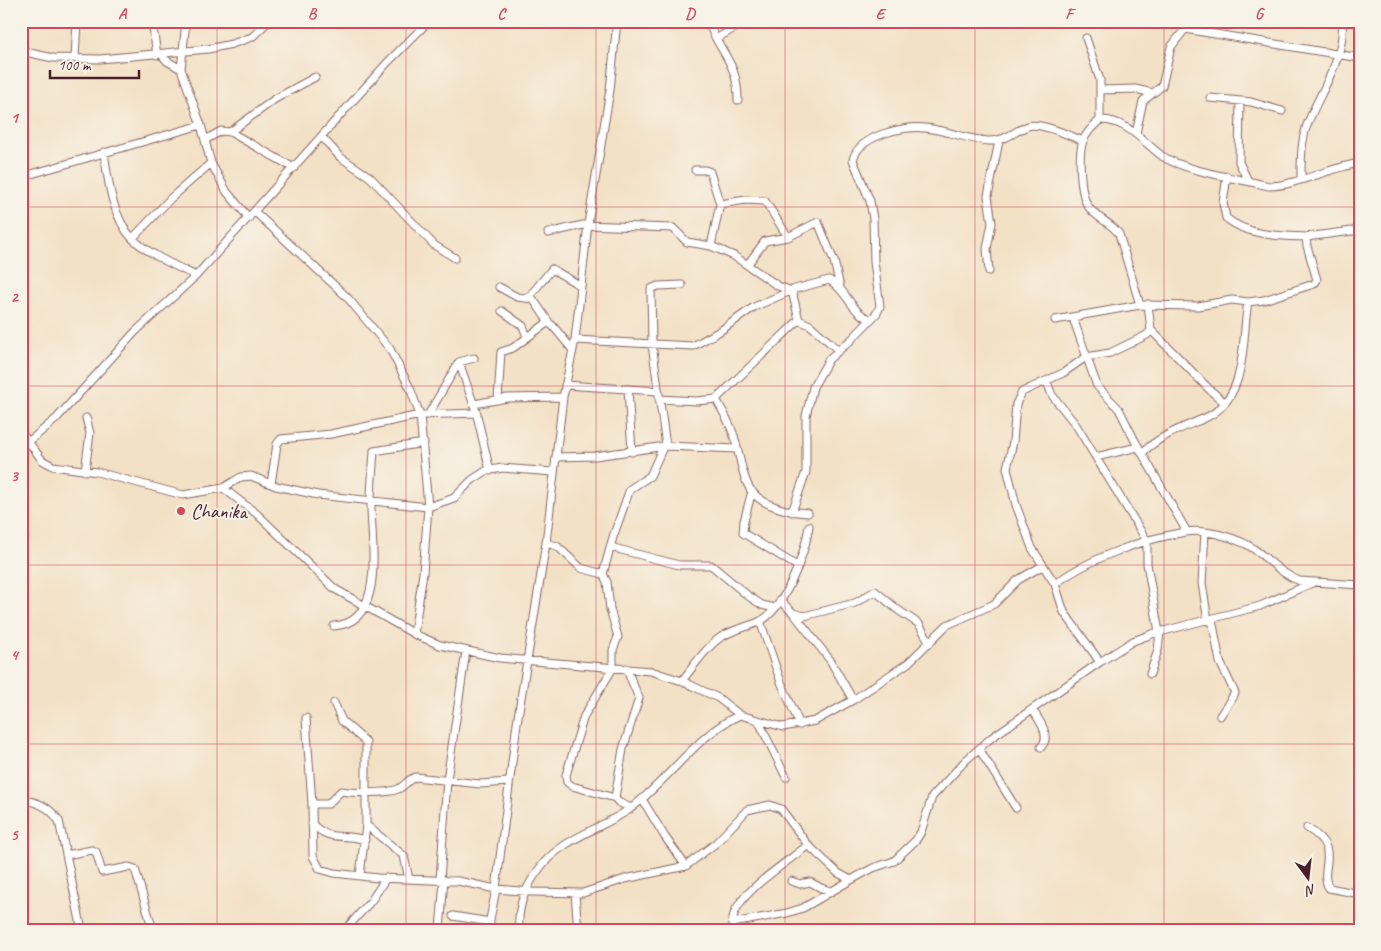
<svg xmlns="http://www.w3.org/2000/svg" width="1381" height="951" font-family="Caveat,sans-serif">
<rect width="100%" height="100%" fill="#f7f3e8"/>
<filter id="ink" filterUnits="userSpaceOnUse"><feTurbulence type="fractalNoise" baseFrequency=".02" numOctaves="2"/><feDisplacementMap in="SourceGraphic" scale="10" xChannelSelector="R" yChannelSelector="G"/><feConvolveMatrix kernelMatrix="1 2 1 2 8 2 1 2 1" color-interpolation-filters="sRGB"/></filter>
<filter id="wash" filterUnits="userSpaceOnUse"><feTurbulence type="fractalNoise" baseFrequency=".0096" numOctaves="4" result="noise"/><feDisplacementMap in="SourceGraphic" scale="20" xChannelSelector="R" yChannelSelector="G"/><feGaussianBlur stdDeviation="1.12" result="paint"/><feColorMatrix in="noise" values="0 0 0 0 0 0 0 0 0 0 0 0 0 0 0 0 0 1.4 0 .05"/><feComposite in="paint" operator="in"/></filter>
<g filter="url(#wash)">
<rect width="100%" height="100%" fill="#f3e1c6"/>
</g>
<g filter="url(#ink)">
<g fill="none" stroke-linecap="round" stroke-linejoin="round">
<defs>
<path id="minor" d="M152 21 157 55
M186 21 181 69 201 125 211 163 227 192 249 218
M708 21C720 54 738 62 738 100
M1178 21 1185 29
M1086 38 1100 80V120
M716 39 746 21
M21 51 53 58 100 59 208 49 232 44 252 37 269 21
M161 54 167 61 181 69
M75 58 77 21
M1100 90 1135 89 1153 93
M1210 98 1251 102 1282 111
M1240 101 1239 162 1248 181
M230 132 275 99 315 77
M1136 133 1143 101 1162 86 1171 47 1185 29 1360 58
M322 137 340 157 370 177 434 245 455 258
M205 140 221 131 230 132 294 168
M104 152C108 180 112 218 133 239 150 255 176 266 196 276
M695 170H705L710 172 720 204 711 246
M1227 176 1223 203 1226 218C1248 236 1279 236 1306 237
M21 177 201 125
M1301 179C1301 162 1301 144 1306 128 1318 94 1346 59 1342 21
M720 204 746 200 765 201 788 237
M255 212 347 297 390 349 410 388 420 415 428 507 423 573 414 634
M548 233 583 225 673 228 687 242 711 246 734 256 778 286 792 291 799 320
M133 238 171 198 211 163
M748 264 765 241 788 237 818 222 834 261 840 287
M989 271 987 249 992 223 988 196 999 141
M499 287 517 297 533 299 550 324
M528 298 552 269 581 286
M1140 305 1119 234C1111 222 1095 218 1088 206 1080 194 1078 154 1083 141 1086 134 1094 125 1100 120 1126 119 1143 142 1162 156 1184 171 1241 179 1269 186 1294 186 1332 167 1360 163
M502 311 523 326 527 337
M1073 318 1097 386 1119 409 1134 439 1187 532
M1055 320 1140 305 1198 306 1232 300 1248 302 1264 300 1314 284 1317 280 1307 246 1306 237 1360 230
M1151 330 1210 390 1225 403
M575 340 693 346 720 331 754 307 795 289 829 280C847 289 851 314 871 319
M459 362 476 411 490 471
M1047 382 1052 395 1076 425 1147 541V564L1159 632
M565 385 658 391
M628 389 632 452
M659 399 697 401 716 399 799 320 810 325 838 350
M716 399C722 410 729 421 733 433 739 449 741 475 750 489 761 506 789 512 808 513
M498 400 501 352 513 348 547 323 552 325 572 349
M474 404 507 398 563 397
M428 415 459 362 474 358
M21 432 42 460 53 466 97 472 183 495 223 488 257 514 335 589 414 634 440 645 500 658 651 671 682 681 718 698 740 715 783 727 815 721 853 700 908 663 947 625 994 604 1018 580 1042 566
M666 446 652 344 651 289 658 286 682 285
M21 448 56 419 135 332 196 276 387 63 429 21
M1142 453C1161 435 1182 428 1205 418 1249 398 1241 342 1248 302
M556 457 595 456 666 446 737 449
M1096 457 1138 447
M85 471 90 433 86 418
M271 484 277 444 281 439 331 434 420 415 477 413
M223 488 241 477 251 476 276 486 318 495 428 507 454 498 472 480 486 471 502 468 553 472
M752 491 744 521 743 533 797 566
M792 512 806 472V416L813 387 829 359 852 339 877 313 880 306 874 262 873 219 870 201 853 160C858 136 904 125 925 128 947 130 968 140 989 141 1006 141 1014 131 1028 126 1041 122 1071 136 1083 141
M1205 532 1202 583 1208 621
M21 534 24 537
M546 543 557 546 581 568 603 574 607 582 610 609 618 637 613 650V668L584 716 566 775 567 782 572 786 615 798
M610 547 679 565H711L747 595 762 605 775 608
M603 574 613 537 630 489 650 476 663 447
M1055 584C1088 559 1145 538 1186 532 1205 529 1229 536 1246 544 1265 554 1279 574 1300 581L1360 585
M780 600 793 613 804 616 855 603 875 591 898 610 919 624 930 643
M794 614 830 660 853 700
M1212 619 1220 662 1235 693 1220 716
M760 621 781 682 800 725
M334 626C388 623 370 537 371 501 371 484 373 468 374 451L424 443
M1100 662 1064 612 1055 584 1032 548 1016 505 1007 468 1013 442 1016 404 1022 392 1063 373 1086 357 1110 353 1147 335 1151 330 1148 304
M626 668 639 698 623 749 615 798 618 802 631 808
M1150 674 1158 650 1160 632
M682 681C693 667 703 651 717 640 729 630 745 628 759 622 785 609 805 554 809 526
M334 703 342 721 366 742V825L404 856 409 879
M1032 709C1039 720 1052 736 1041 747
M306 718 312 804 313 856 320 869 334 873 378 878 458 881 496 889 533 892 583 893 625 879 686 866 716 843 747 810 770 805 781 809 808 845 838 873 851 880 873 868 894 861 916 840 921 832 932 797 965 761 991 738 1100 662 1133 641 1152 634 1260 606 1312 583
M759 722 786 777
M979 749 1016 808
M642 799 665 837 686 866
M21 800C37 801 50 807 59 821L82 930
M312 804H328L341 791C353 793 387 794 398 789 405 786 407 780 415 777L480 784 508 782
M312 824C332 843 341 832 365 840
M1307 828C1344 850 1317 868 1329 888L1360 894
M66 855 92 850 96 852 102 872 129 867 135 869 153 930
M360 875 366 825
M440 880 447 780 466 651
M791 881 800 884 810 882 821 888 831 891
M575 893 578 930
M453 916 490 922
M733 923 787 913 803 908 851 880
M345 930 371 901 386 878
M440 930 444 880
M488 930 496 889 517 723 546 543 563 397 575 340 588 224 610 90 617 21
M519 930C517 904 527 884 543 864 565 838 602 828 630 809 667 782 699 732 740 715
M731 930C733 925 732 919 734 914 742 890 788 862 808 845"/>
</defs>
<!-- minor casing -->
<use href="#minor" stroke="#856361" stroke-width="9"/>
<!-- minor -->
<use href="#minor" stroke="#fff" stroke-width="7"/>
</g>
</g>
<!-- grid -->
<path fill="none" stroke="#d1495b" stroke-width="1" stroke-opacity="0.55" d="M217 21V930M406 21V930M596 21V930M785 21V930M975 21V930M1164 21V930M21 207H1360M21 386H1360M21 565H1360M21 744H1360"/>
<!-- markers -->
<circle fill="#d1495b" stroke="#f7f3e8" stroke-width="2" cx="181" cy="511" r="5"/>
<g text-anchor="middle" dominant-baseline="central" stroke-width="4" stroke-linejoin="round" paint-order="stroke">
<!-- poi labels -->
<g font-size="20" fill="#4a1f2b" stroke="#f7f3e8" text-anchor="start">
<text x="191" y="511">Chanika</text>
</g>
</g>
<!-- margin -->
<rect width="1381" height="951" fill="none" stroke="#f7f3e8" stroke-width="55"/>
<!-- north arrow -->
<g transform="translate(1308 878) rotate(165)" stroke="#f7f3e8" stroke-width="4" paint-order="stroke">
<path d="M0-4L9 19L0 12L-9 19Z" fill="#4a1f2b"/>
<text y="-8" font-size="14" font-weight="bold" text-anchor="middle" fill="#4a1f2b">N</text>
</g>
<!-- scale -->
<path d="M50 70v8h89v-8" fill="none" stroke="#4a1f2b" stroke-width="2.5"/>
<text x="58" y="70" font-size="15" fill="#4a1f2b" stroke="#f7f3e8" stroke-width="4" paint-order="stroke">100 m</text>
<rect x="28" y="28" width="1326" height="896" fill="none" stroke="#d1495b" stroke-width="2"/>
<g font-size="16" text-anchor="middle" font-weight="bold" fill="#d1495b">
<text x="122" y="19">A</text>
<text x="312" y="19">B</text>
<text x="501" y="19">C</text>
<text x="690" y="19">D</text>
<text x="880" y="19">E</text>
<text x="1069" y="19">F</text>
<text x="1259" y="19">G</text>
<text x="14" y="123">1</text>
<text x="14" y="302">2</text>
<text x="14" y="481">3</text>
<text x="14" y="660">4</text>
<text x="14" y="840">5</text>
</g>
</svg>
